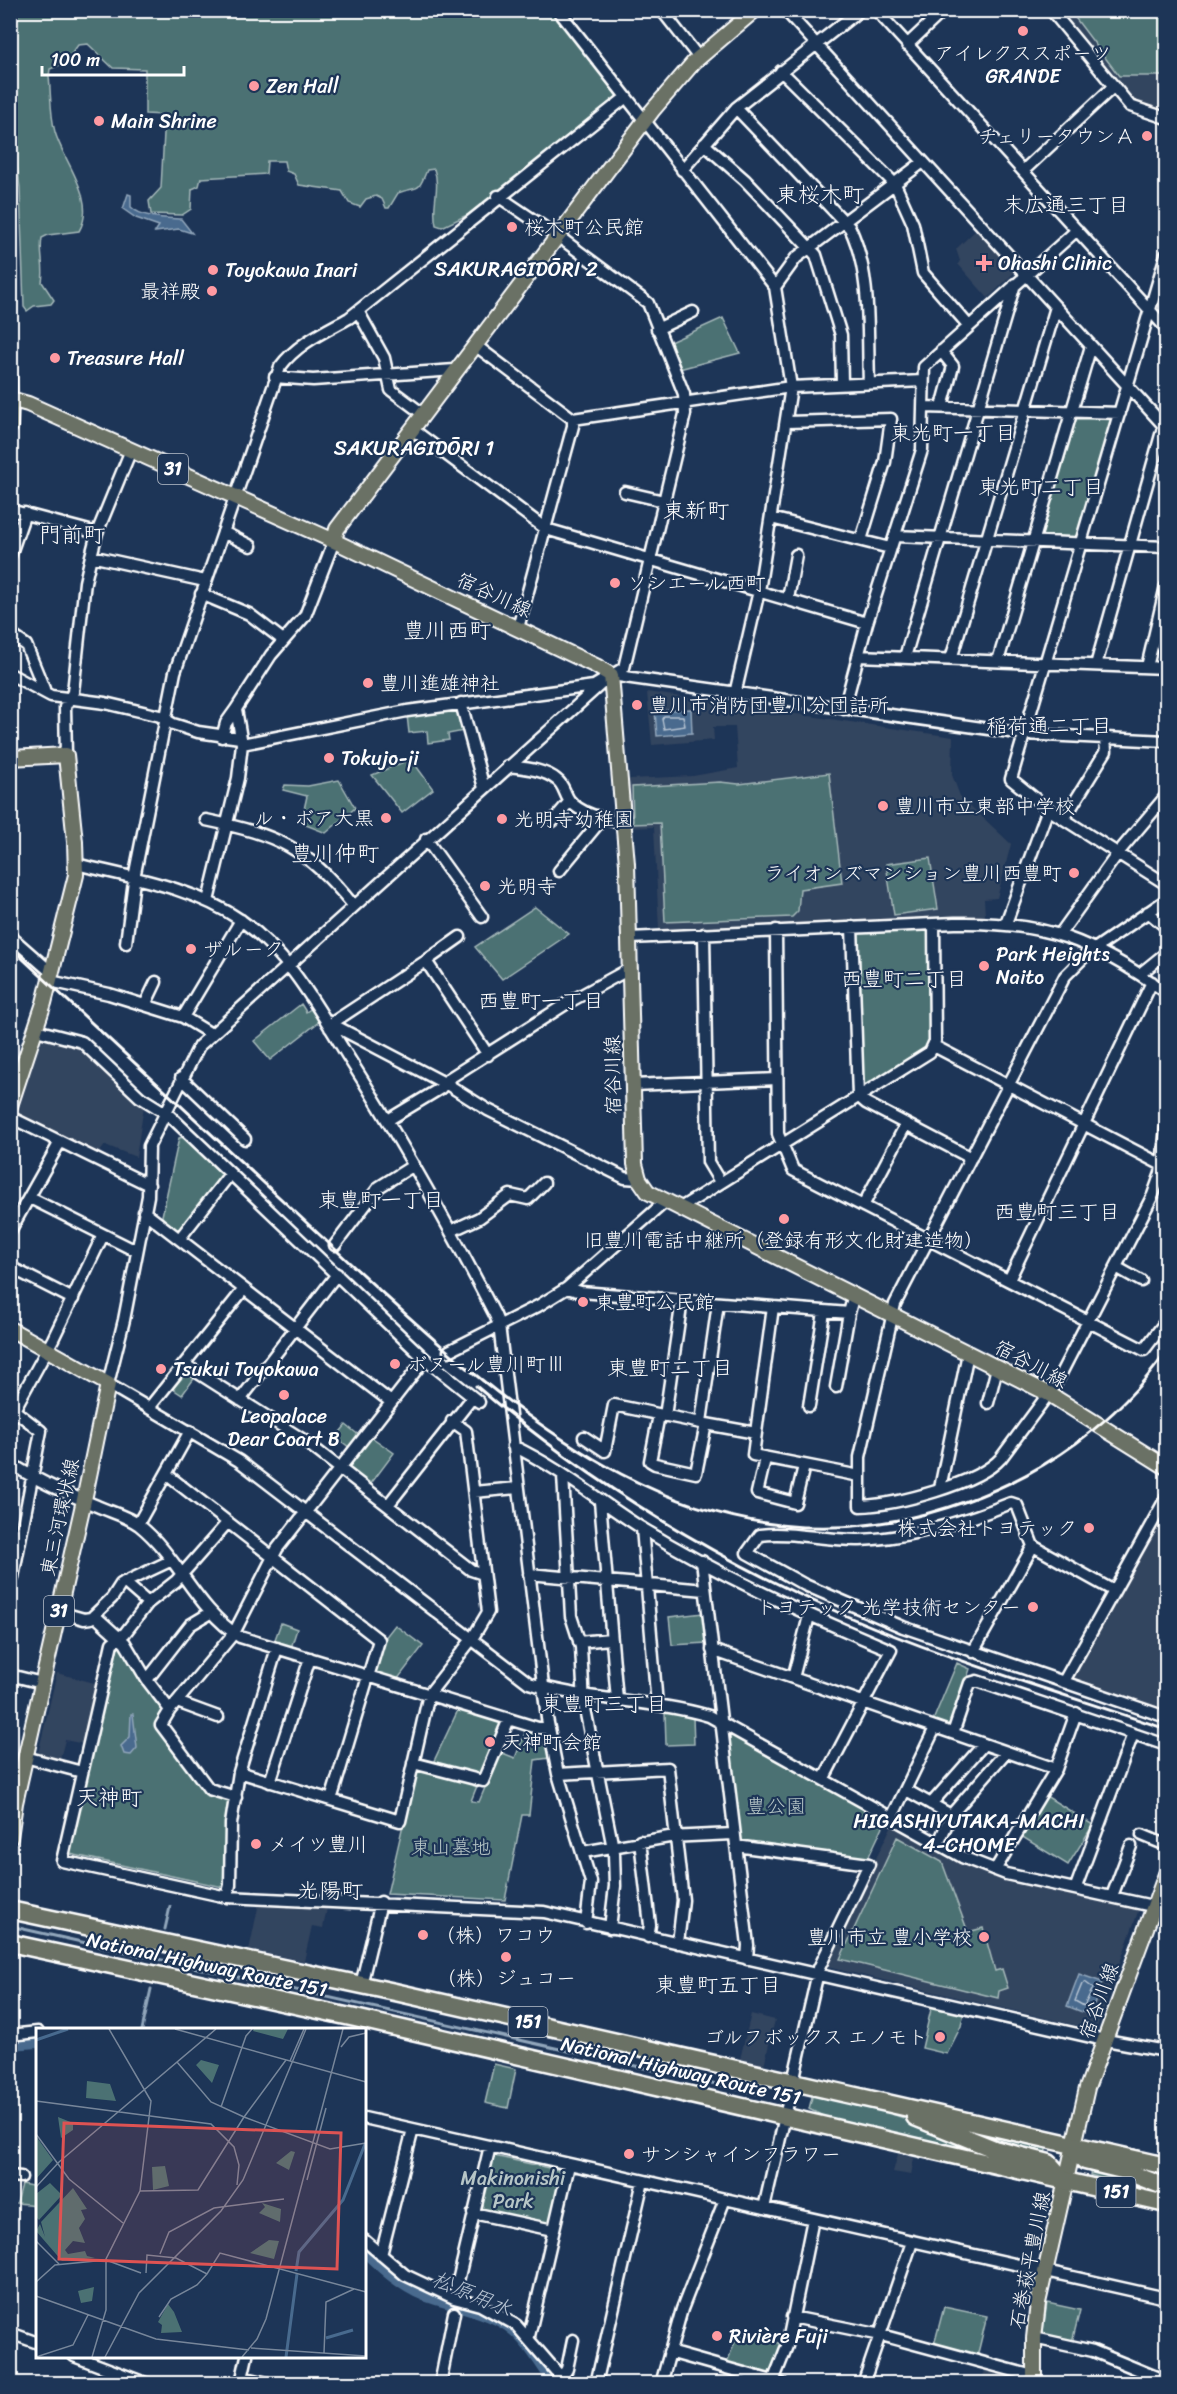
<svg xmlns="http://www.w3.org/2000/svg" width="1177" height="2394" font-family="Sriracha,'Klee One',sans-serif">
<rect width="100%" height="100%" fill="#1d3557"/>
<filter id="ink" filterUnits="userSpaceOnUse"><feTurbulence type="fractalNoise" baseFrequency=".0167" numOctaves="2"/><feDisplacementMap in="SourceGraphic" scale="12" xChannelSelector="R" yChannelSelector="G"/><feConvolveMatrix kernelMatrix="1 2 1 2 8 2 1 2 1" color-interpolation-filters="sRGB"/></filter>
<g filter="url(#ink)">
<!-- built -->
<path fill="#33445e" d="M1056 11H1166V112L1136 103 1130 97Z
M978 228 1017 270 988 298 958 264 960 261 956 249Z
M647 692 953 737 952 775 960 796 1011 844 997 898 984 899 985 916 659 930 654 827 629 828 626 784 630 779 693 776 738 768 735 727H713L714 740 652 745Z
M46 1036 80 1044 144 1106 136 1157 105 1145 98 1155 18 1116 16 1112 41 1038Z
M1166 1513V1713L1073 1679 1071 1675Z
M57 1673 98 1684 84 1744 65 1740 59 1762 41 1758 38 1754Z
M892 1825 981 1872 1005 1880 1139 1909 1096 2030 827 1967 826 1963Z
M259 1903H328L323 1928 312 1926 304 1961 249 1950Z
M751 2014 775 2020 764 2065 740 2059Z
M898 2154 914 2158 911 2175 893 2172Z
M987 2368 1024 2377 1027 2383 978 2384Z"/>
<!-- green -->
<path fill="#4b7173" stroke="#a5b8b9" stroke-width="1.5" d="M30 10 548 11 562 23 617 96 467 215 442 227 436 225C431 206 441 188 434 169L427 170C417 195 419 185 398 193L389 208H386L382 199 376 196 366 199 360 207 349 203 342 191 299 185 294 174 286 171 284 161H267L266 174 201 178 199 186 192 189 191 209 182 215 151 214 149 201 161 188 165 115 145 114V69L113 68 88 44 78 45 65 63 50 69 49 76C51 94 50 114 55 132 63 161 98 200 79 231L48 235 42 238C39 252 45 267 42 282L54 300 51 304 34 306 27 311 24 307 20 188 11 119 10 17Z
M1070 11H1166V76H1119Z
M723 318 740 353 679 369 668 343Z
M1076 415 1109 416 1111 420 1077 536 1073 539 1041 538 1038 534 1072 419Z
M458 708 464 731 448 734 449 740 428 743 427 731 409 733 407 715Z
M411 759 433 789 402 813 372 775Z
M829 773 842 883 800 889 798 911 792 917 665 922 660 823 633 824 632 787 720 782 739 784Z
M339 780 355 808 326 833 301 823 307 796 283 790 285 785 308 786Z
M930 858 938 909 894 915 886 864Z
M535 907 569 934 502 979 475 947Z
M926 930 930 933 931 1042 927 1048 865 1087 859 1086 856 936 860 932Z
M301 1004 306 1012 312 1008 320 1021 270 1060 254 1041Z
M185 1137 222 1172 223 1177 181 1231H176L164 1221 162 1216 179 1138Z
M182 1370H187L196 1376 182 1395 170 1387Z
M346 1425 360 1436 350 1448 336 1437Z
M370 1436 394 1453 370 1485 348 1468V1464Z
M703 1613 707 1643 672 1645 669 1617Z
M281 1623 297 1629 291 1648 274 1642Z
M395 1625 423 1646 397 1680 375 1674 374 1670 384 1639Z
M115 1644H121L165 1710 158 1726 208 1791 229 1798 231 1801 227 1883 223 1887 70 1854 67 1848Z
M957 1663 970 1669 951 1726 947 1728 932 1723Z
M460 1706 503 1721 471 1801 479 1802 500 1752 515 1758 527 1728 546 1736 549 1758 535 1760 529 1815H522L505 1900 387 1894 418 1760 432 1765Z
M665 1712 693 1717 694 1744 666 1745Z
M729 1731 886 1820 869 1856 864 1859 742 1843 738 1840 726 1733Z
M1046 1796 1093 1825 1068 1865 1021 1836Z
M897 1837 942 1862 968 1932 983 1928 995 1971 1002 1969 1008 1988 999 1991 998 1998 840 1959Z
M932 2005 964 2012 961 2026 947 2054 922 2048Z
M494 2064 516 2069 508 2108 485 2103Z
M813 2093 872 2107 1042 2166 887 2134 825 2117 809 2109Z
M954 2127 1047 2145 1044 2159Z
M494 2156 558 2170 560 2174 550 2223 546 2225 482 2212 479 2207Z
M1091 2166 1166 2190V2196L1090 2175Z
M22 2184 37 2187V2205L17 2203Z
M1047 2303 1080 2310 1072 2342 1046 2336 1043 2331Z
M944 2307 987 2316 977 2357 934 2345Z
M739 2331 782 2344 768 2375 727 2363Z"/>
<!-- water -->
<path fill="#486a8e" stroke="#91a6bb" stroke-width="1.5" d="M128 194 131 195V207C142 218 166 218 181 219L192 233 179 229 155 232 159 226 136 218 123 209Z
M691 709 692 733 657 736 655 711Z
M131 1714H133L137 1748 131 1755 124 1754 121 1746 130 1737Z
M1079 1974 1102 1982 1090 2015 1067 2006Z"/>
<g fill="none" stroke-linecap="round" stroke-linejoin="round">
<!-- shore -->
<path stroke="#b6c3d2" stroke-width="1.5" d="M664 716H683L685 726 664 729 662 719Z
M1085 1982 1093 1988 1084 2006 1075 2001 1082 1984Z"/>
<!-- stream -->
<path stroke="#91a6bb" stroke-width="3" d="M10 1926 765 2095
M165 1929 170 1907
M142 2030 151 1989"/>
<!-- canal -->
<path stroke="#486a8e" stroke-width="10" d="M10 2045 38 2043
M364 2252C383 2270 400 2286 424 2296 451 2306 483 2310 507 2326 526 2339 540 2365 554 2384"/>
<defs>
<path id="minor" d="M558 10 775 287 791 387 759 591 735 694
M785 10 1166 428
M876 10 1166 328
M1051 10 1130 106 1166 118
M663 12 699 58
M907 45 944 10
M781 71 895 184 913 224 923 273 969 326
M736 108 850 228C872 275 867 332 869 383
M704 144 745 180 816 255 841 335 842 384
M682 170 736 108 860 10
M1023 171 1114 86
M1166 255 1011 779 1048 809 1166 884
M775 287 796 258 923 162
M358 311 384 358 391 390 423 414
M657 329 693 312
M475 345 573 419V426L518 628
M941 351 953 366 942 407
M10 358 11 399
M275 377 313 380 455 370
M925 407 1120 413
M573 419 791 387 923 381
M787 422 891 419 885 462 861 540
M412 429 546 529 867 623
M625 492 664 501
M10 510 97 533
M771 518 890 548
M223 532 251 546
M895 536 1166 547
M10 556 25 513
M91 556 205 581
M201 594 249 614 283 640
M788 599 796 555
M10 634 26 645 44 689
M858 656 1166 668
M905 657 1015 284
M951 659 1056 307
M998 661 1091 346
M1096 665 1164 424
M1147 667 1166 586
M10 674 51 696 105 703 160 716 173 724 198 732 240 738
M611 675 199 1046 149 1146 148 1196 124 1320 108 1384 239 1461 529 1683C587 1701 650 1699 709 1716L962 1857 1006 1874 1166 1909
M611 675 1024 734 1166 741
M461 703 484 788
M844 709 867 623 922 450 924 367 1077 230
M222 737 226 723 236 709
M242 744 407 711 594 686 624 668 685 414 684 394 648 303 566 242 498 196
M66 755 65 707 73 692 85 582 91 556 97 533 131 450
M508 766C523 768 544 769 557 780 564 785 564 793 569 800 581 815 605 819 624 823
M1064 819 1106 751 1105 739
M206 820C278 835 306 847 353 905
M553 821 570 801
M426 839 482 917
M76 864C133 878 193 887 242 921 290 955 317 1007 347 1055 401 1140 449 1226 495 1315L499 1325 547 1718 558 1774 591 1882 586 1923
M559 871 602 819
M1166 900 1086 955 1065 976 895 1304 860 1457V1506C895 1505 978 1484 1001 1458L1055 1385 1153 1195 1161 1173 1166 1128
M208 901 238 778 242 744 236 709 271 655 305 616 334 541
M1148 912 1166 927
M1006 923 1048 809
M852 927 858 1096 866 1103 971 1158
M776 930 778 1134 793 1170 1144 1350 1166 1321
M704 934 708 1162 720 1182
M1060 934 1118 853 1166 796
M10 936 51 972
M630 938 955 923C1045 921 1093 941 1166 992
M126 943 135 873 175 672 280 367C298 343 324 332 349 318L625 98
M426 961 460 937
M1140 974 1166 953
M50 981 109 994 183 1017 211 1034
M145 1005 156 982
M183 1017 241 920
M330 1028H339L450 1086 488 1110 625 1178 639 1179
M330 1028 335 1021 426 961 488 1055
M36 1030 82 1042 140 1097 169 1115 425 1359 479 1402
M934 1046 1166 1167
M181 1078 245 1139
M633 1085 777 1079
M10 1117 149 1185
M388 1120 441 1088 448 1079 569 1002 631 968
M30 1198 130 1248H137
M863 1206 906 1124
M682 1207 930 1052 935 1041 934 924
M144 1212 391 1402
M10 1231 60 1142
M451 1231 479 1218 510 1195 528 1199 544 1183
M180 1238 230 1174
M335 1245 379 1187 414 1165
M10 1267 73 1299
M1116 1267 1141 1281
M1009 1280 1152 982
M567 1288 581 1292 849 1313 854 1294
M773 1307 753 1455 860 1476
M449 1351 538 1306 567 1288 666 1201
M184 1364 302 1439 471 1570 483 1574
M836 1387 849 1313
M240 1400 337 1274
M988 1403 997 1368
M809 1406 824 1312
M10 1407 41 1431 13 1577 10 1576
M149 1408 244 1289
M14 1410 53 1339 103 1235
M659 1415 650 1461 655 1464 696 1473 706 1424 756 1433
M665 1416 682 1300
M701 1422 718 1303
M584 1437 605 1451 614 1405 706 1424
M513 1446C558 1467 598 1500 640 1527 720 1576 805 1614 891 1650L824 1778
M765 1459 757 1493 795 1503 804 1466
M10 1463C37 1481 67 1494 97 1506 110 1512 127 1516 139 1525 179 1557 195 1608 240 1637L538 1728H549
M166 1474 379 1640 331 1800
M563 1475 571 1616 581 1647 584 1704 614 1853 615 1886 610 1928
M940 1488 968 1353
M474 1492 518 1488
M600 1501 617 1700
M388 1505 472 1398
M228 1522 176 1581 148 1603 125 1633 112 1643 62 1861 227 1897 544 1912 1095 2038 1166 2051
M138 1524 190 1431
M642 1528 657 1705
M702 1561 748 1945 747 1959
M529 1574 705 1590
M124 1582 148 1603
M1114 1591 1033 1546 1017 1505 1011 1503C964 1522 912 1538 860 1540 827 1541 792 1531 760 1535L747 1553 805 1585 903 1627 1166 1717
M59 1612 84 1619 91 1618 112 1598 121 1584 170 1561
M94 1615 125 1643 147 1680 170 1710 234 1633 277 1549 425 1359
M579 1642 610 1639
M277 1648 239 1772 400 1821 429 1694 472 1639 488 1612 466 1431 452 1421
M712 1650 1056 1769
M973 1652 1033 1546
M10 1675 42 1683
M793 1678 809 1616
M147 1680 190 1625 210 1613
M1064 1681 1166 1498
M177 1702 218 1717
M170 1710 161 1725 209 1789 236 1797
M953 1733 970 1683 977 1681 1166 1745
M25 1757 82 1772
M413 1763 483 1781 509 1719
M558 1774 668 1768 683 1900 678 1943
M270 1782 310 1658
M906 1790 951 1815
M931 1804 984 1744
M892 1817 935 1728
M1142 1835 1166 1845
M640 1841 650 1925 648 1937
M938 1844 951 1815 1006 1752
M736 1846 869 1864 819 1968 764 2208
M583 1852 669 1837 733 1834
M995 1870 1056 1769 1076 1713
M1076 1887 1133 1734
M1112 1896 1131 1846
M227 1897 230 1885 231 1824 239 1772
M361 1985 381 1902
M10 2035 38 2032
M364 2118 1166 2298
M10 2176 21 2177
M473 2213 553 2230
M364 2240 405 2275 454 2298 480 2305 516 2325 567 2384
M381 2255 413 2129
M454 2298 490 2146
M792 2317 881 2335 1033 2376
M10 2333 38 2343
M529 2336 569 2165
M1034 2338 1093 2351 1166 2381
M669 2352 783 2384
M74 2356 148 2384
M242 2377 272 2384
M562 2377 567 2369 573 2340
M241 2383 247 2356
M440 2384 454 2313
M596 2384 643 2181
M661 2384 682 2309 725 2199
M772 2384 787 2346 813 2219
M863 2384 912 2242"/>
<path id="major" d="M10 399 28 404 334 541 596 666 611 675 627 864 635 1164 639 1179 648 1192 1049 1394 1166 1467
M10 427 11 399
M334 541 337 529 652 111 694 62 755 10
M10 758 66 755 75 842 76 875 44 1003 10 1106
M10 1329 108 1384 84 1500 15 1803 10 1838
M1034 2384V2338L1038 2303 1087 2088 1166 1874"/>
<path id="highway" d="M10 1910 395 1992 1166 2166
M10 1943 355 2018 1166 2204
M915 2117 994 2149 1049 2163 1065 2181
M1073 2145 1078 2155 1085 2161 1122 2170 1166 2187"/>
</defs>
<!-- minor casing -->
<use href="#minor" stroke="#fff" stroke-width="15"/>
<!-- major casing -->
<use href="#major" stroke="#fff" stroke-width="18"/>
<!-- highway casing -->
<use href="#highway" stroke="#fff" stroke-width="21"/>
<!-- minor -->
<use href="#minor" stroke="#1d3557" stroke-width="10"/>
<!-- major -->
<use href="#major" stroke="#6a7165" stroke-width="14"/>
<!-- highway -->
<use href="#highway" stroke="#6a7165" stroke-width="16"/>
<!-- rail -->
<path stroke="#fff" stroke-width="3" d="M10 947C110 1040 209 1132 308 1224 492 1394 689 1600 964 1502 1044 1474 1117 1422 1166 1352
M476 1386C583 1477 705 1553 833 1610 940 1658 1055 1691 1166 1729"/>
</g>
</g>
<!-- markers -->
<g fill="#ff9aa2" stroke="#1d3557" stroke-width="2">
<circle cx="1023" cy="31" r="6"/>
<circle cx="254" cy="86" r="6"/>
<circle cx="99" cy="121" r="6"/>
<circle cx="1147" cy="136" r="6"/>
<circle cx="512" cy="227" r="6"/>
<path d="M981 254h6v6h6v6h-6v6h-6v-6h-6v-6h6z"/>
<circle cx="213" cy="270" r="6"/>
<circle cx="212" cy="291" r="6"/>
<circle cx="55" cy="358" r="6"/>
<circle cx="615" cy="583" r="6"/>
<circle cx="368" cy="683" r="6"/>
<circle cx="637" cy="705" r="6"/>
<circle cx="329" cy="758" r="6"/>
<circle cx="883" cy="806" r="6"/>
<circle cx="386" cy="818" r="6"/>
<circle cx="502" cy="819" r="6"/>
<circle cx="1074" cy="873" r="6"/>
<circle cx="485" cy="886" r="6"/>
<circle cx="191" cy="949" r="6"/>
<circle cx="984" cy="966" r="6"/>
<circle cx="784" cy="1219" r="6"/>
<circle cx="583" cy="1302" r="6"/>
<circle cx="395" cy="1364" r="6"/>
<circle cx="161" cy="1369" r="6"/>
<circle cx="284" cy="1395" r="6"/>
<circle cx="1089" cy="1528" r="6"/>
<circle cx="1033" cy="1607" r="6"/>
<circle cx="490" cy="1742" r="6"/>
<circle cx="256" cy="1844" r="6"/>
<circle cx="423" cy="1935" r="6"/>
<circle cx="984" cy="1937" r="6"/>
<circle cx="506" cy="1957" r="6"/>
<circle cx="940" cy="2037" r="6"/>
<circle cx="629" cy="2154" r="6"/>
<circle cx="717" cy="2336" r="6"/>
</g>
<g text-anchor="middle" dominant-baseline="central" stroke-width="4.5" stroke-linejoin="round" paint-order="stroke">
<!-- shield labels -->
<g fill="#1d3557" stroke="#bbc2cd" stroke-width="1.5">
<rect x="158" y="454" width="30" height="30" rx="4.5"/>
<rect x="44" y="1596" width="30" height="30" rx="4.5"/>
<rect x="508.5" y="2007" width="39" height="30" rx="4.5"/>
<rect x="1096.5" y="2177" width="39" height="30" rx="4.5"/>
</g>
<g font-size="18" font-weight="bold" fill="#fff">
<text x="173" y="469">31</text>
<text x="59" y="1611">31</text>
<text x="528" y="2022">151</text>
<text x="1116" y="2192">151</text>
</g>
<!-- poi labels -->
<g font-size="20" fill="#fff" stroke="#1d3557" text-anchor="start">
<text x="1023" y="53" text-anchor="middle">アイレクススポーツ<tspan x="1023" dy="23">GRANDE</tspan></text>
<text x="266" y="86">Zen Hall</text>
<text x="111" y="121">Main Shrine</text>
<text x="1135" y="136" text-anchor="end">チェリータウンＡ</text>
<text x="524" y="227">桜木町公民館</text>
<text x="998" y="263">Ohashi Clinic</text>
<text x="225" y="270">Toyokawa Inari</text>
<text x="200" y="291" text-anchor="end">最祥殿</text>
<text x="67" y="358">Treasure Hall</text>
<text x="627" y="583">ソシエール西町</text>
<text x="380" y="683">豊川進雄神社</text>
<text x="649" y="705">豊川市消防団豊川分団詰所</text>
<text x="341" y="758">Tokujo-ji</text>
<text x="895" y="806">豊川市立東部中学校</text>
<text x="374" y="818" text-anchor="end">ル・ボア大黒</text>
<text x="514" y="819">光明寺幼稚園</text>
<text x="1062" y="873" text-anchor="end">ライオンズマンション豊川西豊町</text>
<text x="497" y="886">光明寺</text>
<text x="203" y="949">ザルーク</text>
<text x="996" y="954">Park Heights<tspan x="996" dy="23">Naito</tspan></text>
<text x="784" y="1240" text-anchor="middle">旧豊川電話中継所（登録有形文化財建造物）</text>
<text x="595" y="1302">東豊町公民館</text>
<text x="407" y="1364">ボヌール豊川町Ⅲ</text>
<text x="173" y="1369">Tsukui Toyokawa</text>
<text x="284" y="1416" text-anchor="middle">Leopalace<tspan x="284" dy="23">Dear Coart B</tspan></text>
<text x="1077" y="1528" text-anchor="end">株式会社トヨテック</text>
<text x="1021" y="1607" text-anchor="end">トヨテック 光学技術センター</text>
<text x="502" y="1742">天神町会館</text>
<text x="268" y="1844">メイツ豊川</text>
<text x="435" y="1935">（株）ワコウ</text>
<text x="972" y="1937" text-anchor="end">豊川市立 豊小学校</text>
<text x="506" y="1978" text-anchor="middle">（株）ジュコー</text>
<text x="928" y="2037" text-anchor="end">ゴルフボックス エノモト</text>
<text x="641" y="2154">サンシャインフラワー</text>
<text x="729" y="2336">Rivière Fuji</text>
</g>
<!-- street labels -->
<g font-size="20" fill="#fff" stroke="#1d3557">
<text transform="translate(494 595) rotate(25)">宿谷川線</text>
<text transform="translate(613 1075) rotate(-91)">宿谷川線</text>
<text transform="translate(1031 1364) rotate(28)">宿谷川線</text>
<text transform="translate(60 1517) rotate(-78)">東三河環状線</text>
<text transform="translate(207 1965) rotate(12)">National Highway Route 151</text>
<text transform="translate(1099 2001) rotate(-70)">宿谷川線</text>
<text transform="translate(681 2071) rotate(13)">National Highway Route 151</text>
<text transform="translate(1030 2260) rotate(-79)">石巻萩平豊川線</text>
</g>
<!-- park labels -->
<g font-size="20" fill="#b7c6c7" stroke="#1d3557">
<text x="776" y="1806">豊公園</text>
<text x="451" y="1847">東山墓地</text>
<text x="513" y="2178">Makinonishi<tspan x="513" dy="23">Park</tspan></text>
</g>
<!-- neighbourhood labels -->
<g font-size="21" fill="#fff" stroke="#1d3557">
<text x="1066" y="205">末広通三丁目</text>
<text x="516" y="269">SAKURAGIDŌRI 2</text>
<text x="953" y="433">東光町一丁目</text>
<text x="414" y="448">SAKURAGIDŌRI 1</text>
<text x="1041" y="487">東光町二丁目</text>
<text x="1049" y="726">稲荷通二丁目</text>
<text x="904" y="979">西豊町二丁目</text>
<text x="541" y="1001">西豊町一丁目</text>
<text x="381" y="1200">東豊町一丁目</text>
<text x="1057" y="1212">西豊町三丁目</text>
<text x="670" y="1368">東豊町二丁目</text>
<text x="604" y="1704">東豊町三丁目</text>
<text x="969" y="1821">HIGASHIYUTAKA-MACHI<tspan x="969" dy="24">4-CHOME</tspan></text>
<text x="718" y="1985">東豊町五丁目</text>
</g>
<!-- water labels -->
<g font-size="21" font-style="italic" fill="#b6c3d2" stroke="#1d3557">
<text transform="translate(472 2294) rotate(23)">松原用水</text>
</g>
<!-- quarter labels -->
<g font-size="22" fill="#fff" stroke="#1d3557">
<text x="820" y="194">東桜木町</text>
<text x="696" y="510">東新町</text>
<text x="72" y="534">門前町</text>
<text x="447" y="630">豊川西町</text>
<text x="335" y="853">豊川仲町</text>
<text x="109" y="1797">天神町</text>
<text x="330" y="1890">光陽町</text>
</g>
</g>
<!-- overview -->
<g transform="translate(36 2028)">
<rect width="330" height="330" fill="#1d3557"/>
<path d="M218 1H252L247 11 217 3ZM165 32 183 37 176 55 160 37ZM51 53 74 56 80 73 50 70ZM22 89 37 95V102L25 110ZM0 108 17 132 0 151ZM255 123 259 124 253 142 240 135ZM129 138 133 158 117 162 116 139ZM14 155 26 167 3 192 0 189V166ZM37 160 51 181 45 182 49 191 43 200 49 215 37 213 29 222 32 226 49 223 51 228 59 230 26 233 0 203 4 196 9 209 5 194ZM226 175 245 181 244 194 223 185 229 179ZM233 212 243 213 238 231 214 225ZM58 259 56 273 45 275 42 263ZM132 276 138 284 146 304 125 305 126 297 122 294Z" fill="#4b7173"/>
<path fill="none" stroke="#486a8e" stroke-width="3" d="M0 12 32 1M260 243 263 224 307 172 329 116M290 310 317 302M250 329 261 246"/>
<path fill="none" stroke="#77869a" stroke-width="1.5" d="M73 1 115 73 104 163M139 1 330 54M305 19 313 9 330 5M254 33 268 1M141 34 175 74 208 89 250 32M0 73 175 96 198 119 203 137 201 157M185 79 210 8 216 1M0 106 33 151 87 195M271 152 290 80M0 159 23 134 180 1M0 213 23 236M124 226 133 204 178 180 248 171M70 232 105 245M110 245 111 227 140 230 171 246 184 225 330 264M0 254 19 237 70 232M0 268 120 311 213 322M123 289 135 271 161 257 171 246M215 320 330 328M288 325 290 274 318 261M0 329 37 317 52 287M56 329 70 282V231L104 163 162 162 208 89 294 121 330 115M69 329 103 265 185 183 207 152 270 1M206 329 221 311 230 291 307 1"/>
<path fill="#de5353" fill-opacity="0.15" stroke="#de5353" stroke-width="3" d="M28 95 305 105 301 241 23 231Z"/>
<rect width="330" height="330" fill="none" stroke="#fff" stroke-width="3"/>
</g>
<!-- margin -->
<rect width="1177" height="2394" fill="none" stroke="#1d3557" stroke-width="36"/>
<rect x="18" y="18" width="1141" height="2358" fill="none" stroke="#fff" stroke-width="2" filter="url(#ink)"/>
<!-- scale -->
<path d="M42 66v9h142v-9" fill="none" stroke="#ffffff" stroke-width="3"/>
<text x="51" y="66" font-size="18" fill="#ffffff" stroke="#1d3557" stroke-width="4.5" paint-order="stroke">100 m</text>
</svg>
